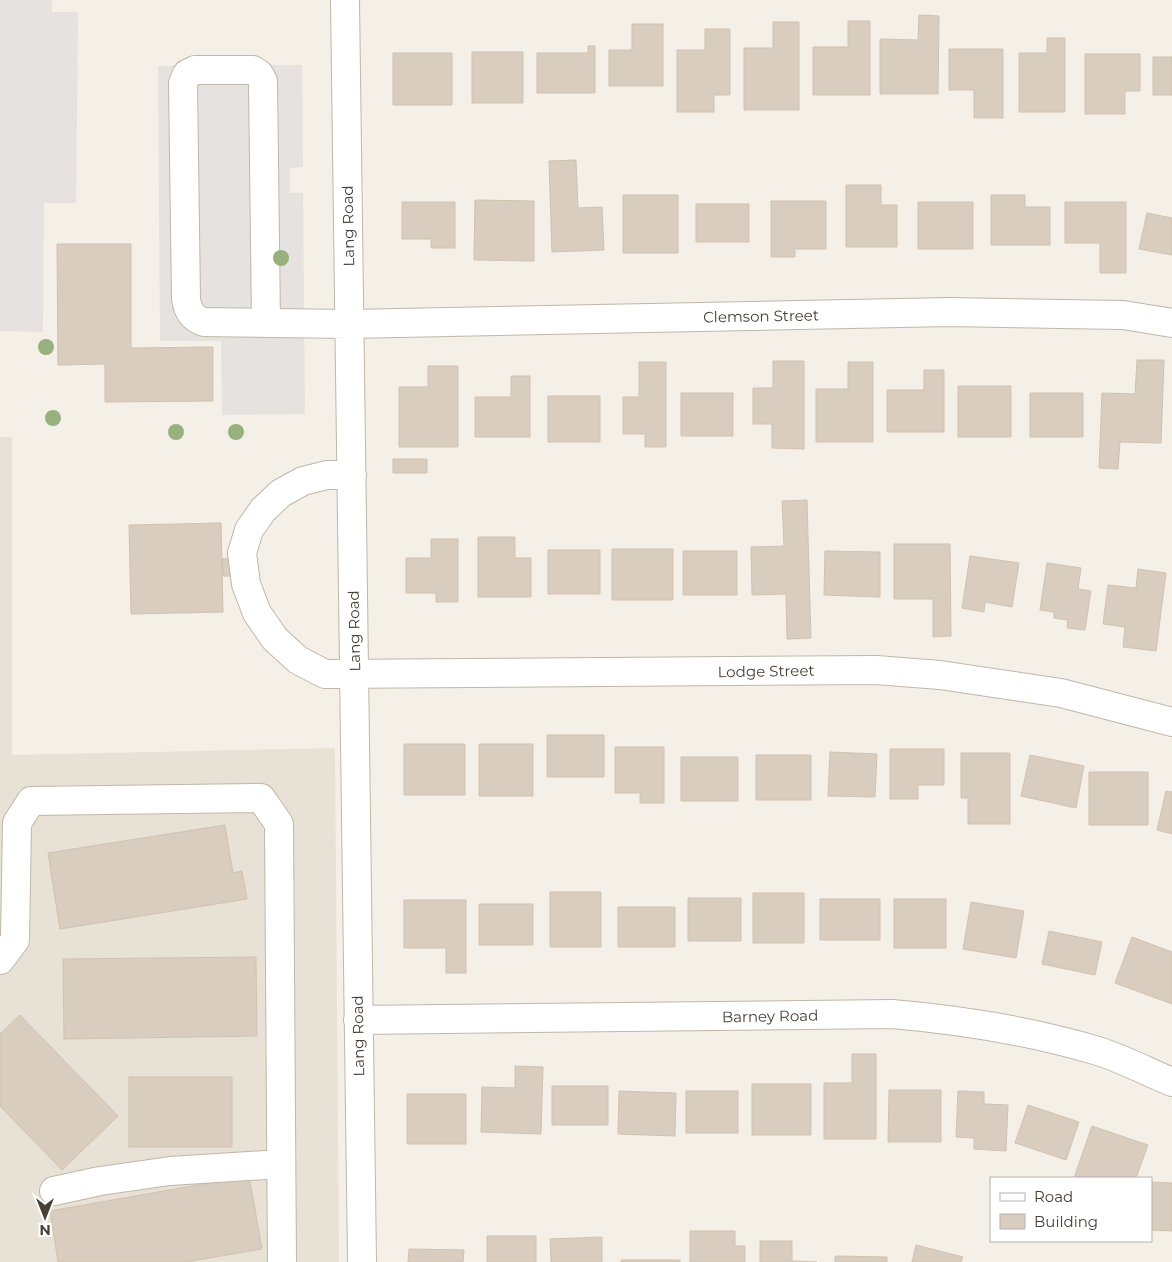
<svg xmlns="http://www.w3.org/2000/svg" width="1172" height="1262" font-family="Montserrat,sans-serif">
<rect width="100%" height="100%" fill="#f4efe7"/>
<!-- residential -->
<path fill="#e8e1d5" d="M0 437H12V755L335 748 339 1262H0Z"/>
<!-- parking -->
<path fill="#e5e2df" d="M0 0H52V12H78L76 203H44L43 332 0 331Z
M302 65 303 167 290 168V193H303L305 414 222 415 221 341H160L158 66Z"/>
<!-- building -->
<path fill="#d9cdbf" stroke="#d1c2af" d="M919 15 939 16 938 94H880V39L918 40Z
M848 21H870V95H813V47H848Z
M773 22H799V110H744V48H773Z
M632 24H663V86H609V50H632Z
M705 29H730V95H714V112H677V50H705Z
M1047 38H1065V112H1019V53H1047Z
M588 46H595V93H537V53H588Z
M949 49H1003V118H974V90H949Z
M472 52H523V103H472Z
M393 53H452V105H393Z
M1085 54H1140V91H1125V114H1085Z
M1153 57H1172V95H1153Z
M576 160 578 208 602 207 604 250 552 252 549 161Z
M846 185H881V205H897V247H846Z
M623 195H678V253H623Z
M991 195H1025V207H1050V245H991Z
M475 200 534 201V261L474 260Z
M771 201H826V249H795V257H771Z
M402 202H455V248H431V239H402Z
M918 202H973V249H918Z
M1065 202H1126V273H1100V243H1065Z
M696 204H749V242H696Z
M1147 213 1172 218V255L1139 249Z
M57 244H131V348L213 347V401L105 402V364L58 365Z
M1137 360H1164L1161 443 1120 442 1118 469 1099 468 1102 393 1135 394Z
M773 361H804V449L772 448V424H753V388H773Z
M639 362H666V447H645V434H623V397H639Z
M848 362H873V442H816V389H848Z
M428 366H458V447H399V387H428Z
M924 370H944V432H887V390H924Z
M511 376H530V437H475V397H511Z
M958 386H1011V437H958Z
M681 393H733V436H681Z
M1030 393H1083V437H1030Z
M548 396H600V442H548Z
M393 459H427V473H393Z
M807 500 811 638 787 639 786 594 752 595 751 547 784 546 782 501Z
M221 523 223 612 131 614 129 525Z
M478 537H515V558H531V597H478Z
M431 539H458V602H436V593H406V558H431Z
M894 544H950L951 636 933 637V599H894Z
M612 549H673V600H612Z
M548 550H600V594H548Z
M683 551H737V595H683Z
M825 551 880 552V597L824 595Z
M970 556 1019 563 1012 607 985 602 984 612 962 608Z
M252 558 253 576H223L222 559Z
M1047 563 1081 568 1078 589 1091 591 1085 630 1067 628 1068 620 1054 618V612L1040 610Z
M1138 569 1166 573 1156 651 1123 647 1125 627 1103 624 1108 585 1136 588Z
M547 735H604V777H547Z
M404 744H465V795H404Z
M479 744H533V796H479Z
M615 747H664V803H640V793H615Z
M890 749H944V785H918V799H890Z
M830 752 877 754 875 797 828 796Z
M961 753H1010V824H968V798H961Z
M756 755H811V800H756Z
M1030 755 1084 766 1076 808 1021 796Z
M681 757H738V801H681Z
M1089 772H1148V825H1089Z
M1166 791 1172 792V834L1157 830Z
M225 825 233 873 242 871 247 899 60 929 48 853Z
M550 892H601V947H550Z
M753 893H804V943H753Z
M688 898H741V941H688Z
M820 899H880V940H820Z
M894 899H946V948H894Z
M404 900H466V973H446V948H404Z
M971 902 1024 911 1016 958 963 949Z
M479 904H533V945H479Z
M618 907H675V947H618Z
M1049 931 1102 942 1095 975 1042 964Z
M1132 937 1172 952V1004L1115 983Z
M256 957 257 1036 64 1039 63 959Z
M20 1015 118 1116 62 1170 0 1106V1034Z
M852 1054H876V1139H824V1083H852Z
M515 1066 543 1067 541 1134 481 1132 482 1087 515 1088Z
M129 1077H232V1147H129Z
M752 1084H811V1135H752Z
M552 1086H608V1125H552Z
M889 1090H941V1142H888Z
M619 1091 676 1093 675 1136 618 1134Z
M686 1091H738V1133H686Z
M958 1091 984 1092V1104L1008 1105 1006 1151 974 1149V1138L956 1137Z
M407 1094H466V1144H407Z
M1028 1105 1079 1122 1066 1160 1015 1143Z
M1092 1126 1148 1145 1136 1178H1074Z
M249 1176 262 1249 186 1262H58L50 1211Z
M1151 1182 1172 1183V1231L1151 1230Z
M690 1231H735V1246H745V1262H690Z
M487 1236H536V1262H487Z
M602 1237V1262H551L550 1239Z
M760 1241H792V1261L817 1262H760Z
M916 1245 963 1257 961 1262H912Z
M409 1249 464 1250 463 1262H408Z
M835 1256 887 1257V1262H835Z
M621 1260H680V1262H621Z"/>
<g fill="none" stroke-linecap="round" stroke-linejoin="round">
<defs>
<path id="minor" d="M345 0 362 1262
M266 323 263 81 259 74 253 70H195L187 74 183 83 186 299C188 311 192 318 204 322L350 324 950 312 1123 315 1172 323
M352 475H327L303 481 281 493 263 510 249 530 242 553 246 584 257 613 275 639 298 660 325 674 876 670 940 675 1061 693 1172 722
M0 960 15 940 17 823 31 801 261 798 279 824 282 1262
M358 1020 892 1014C962 1020 1031 1031 1098 1051 1123 1059 1148 1072 1172 1082
M54 1191 100 1181 170 1171 281 1164"/>
</defs>
<!-- minor casing -->
<use href="#minor" stroke="#c0b7a9" stroke-width="30"/>
<!-- minor -->
<use href="#minor" stroke="#fff" stroke-width="28"/>
</g>
<!-- trees -->
<g fill="#98b07d">
<circle cx="281" cy="258" r="8"/>
<circle cx="46" cy="347" r="8"/>
<circle cx="53" cy="418" r="8"/>
<circle cx="176" cy="432" r="8"/>
<circle cx="236" cy="432" r="8"/>
</g>
<g text-anchor="middle" dominant-baseline="central" stroke-width="4.5" stroke-linejoin="round" paint-order="stroke">
<!-- street labels -->
<g font-size="15" fill="#483f36" stroke="#fff">
<text transform="translate(348 226) rotate(-91)">Lang Road</text>
<text transform="translate(761 316) rotate(-1)">Clemson Street</text>
<text transform="translate(354 631) rotate(-91)">Lang Road</text>
<text transform="translate(766 671) rotate(-1)">Lodge Street</text>
<text transform="translate(770 1016) rotate(-1)">Barney Road</text>
<text transform="translate(358 1036) rotate(-91)">Lang Road</text>
</g>
</g>
<!-- legend -->
<rect x="990" y="1177" width="162" height="65" fill="#ffffff" stroke="#b6b2af"/>
<rect x="1000" y="1193" width="25" height="8" fill="#ffffff" stroke="#b6b2af"/>
<text x="1034" y="1202" font-size="15" fill="#483f36">Road</text>
<rect x="1000" y="1214" width="25" height="15" fill="#d9cdbf" stroke="#b6b2af"/>
<text x="1034" y="1227" font-size="15" fill="#483f36">Building</text>
<!-- north arrow -->
<g transform="translate(45 1217) rotate(180)" stroke="#ffffff" stroke-width="4" paint-order="stroke">
<path d="M0-4L9 19L0 12L-9 19Z" fill="#483f36"/>
<text y="-8" font-size="14" font-weight="bold" text-anchor="middle" fill="#483f36">N</text>
</g>
</svg>
